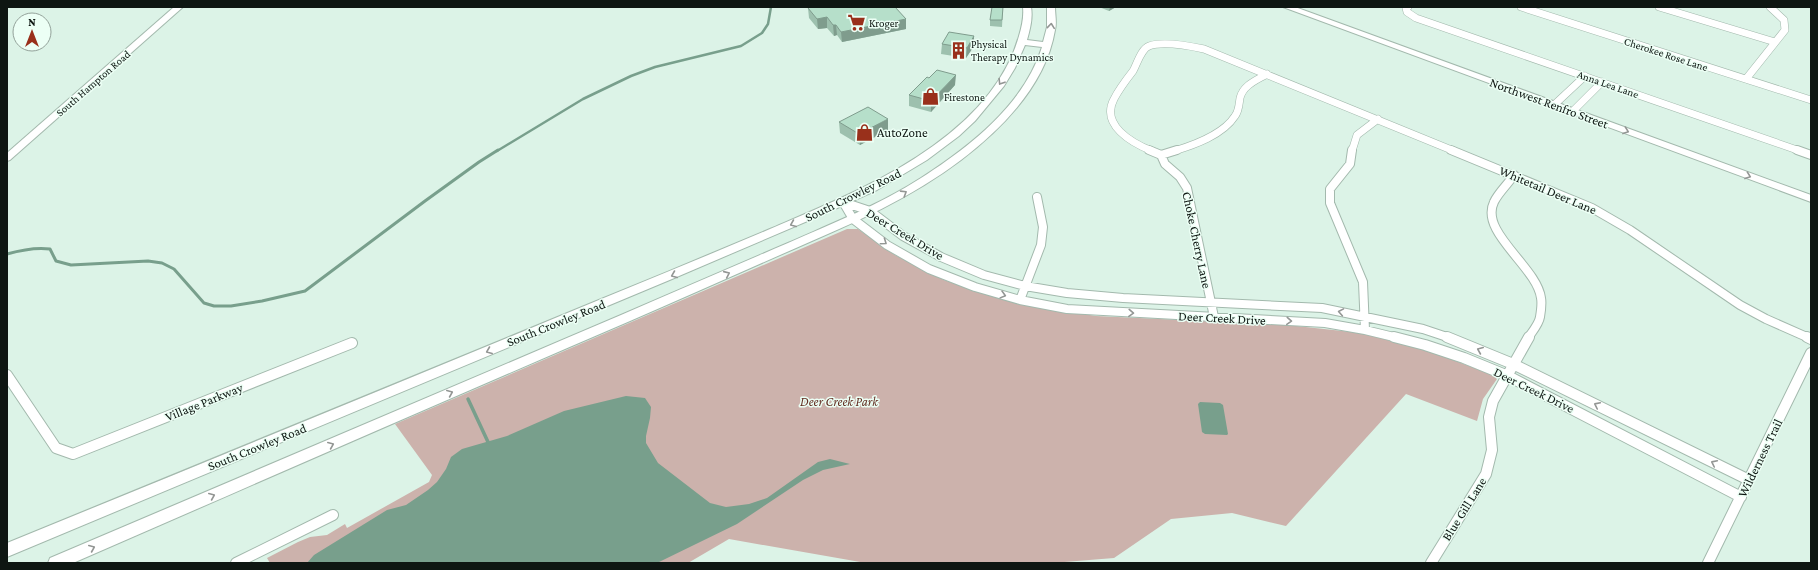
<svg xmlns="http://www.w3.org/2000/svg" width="1818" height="570" font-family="'Crimson Pro',serif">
<rect width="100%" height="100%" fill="#dcf3e7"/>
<!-- green -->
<path fill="#ccb2ac" d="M847 229H858L895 255 944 280 982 293 1026 305 1096 316 1287 325 1361 333 1429 351 1493 375 1497 379 1483 399 1477 421 1406 394 1286 526 1232 513 1171 519 1114 558 1052 563H866L729 539 688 563H270L267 558 298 542 310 537 327 535 345 524 347 528 429 482 432 475 395 424Z"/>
<!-- water -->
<path fill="#789f8c" d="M626 396 645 398 651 407 650 418 646 436V443L658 463 710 503 726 507 749 504 767 498 818 462 830 459 850 464 823 470 803 480 737 524 657 563H307L314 555 387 510 406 505 428 490 437 482 446 469 451 457 462 449 507 436 564 411Z
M1200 402 1220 403 1223 405 1228 434 1227 435 1205 434 1202 432 1198 404Z"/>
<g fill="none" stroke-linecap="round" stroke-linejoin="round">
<!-- stream-far2 -->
<path stroke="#789f8c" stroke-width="2.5" d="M497 151 583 99 631 76 655 67 741 46 762 33 768 24 771 7"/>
<!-- stream-far1 -->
<path stroke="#789f8c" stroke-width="3" d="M7 254C21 250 35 247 50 249L56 261 71 265 148 261 162 263 174 269 204 303 214 306H231L262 301 305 291 425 201 479 162 498 150"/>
<!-- stream -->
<path stroke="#789f8c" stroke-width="3.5" d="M468 399 488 442"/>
<defs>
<path id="minor-far2" d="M1408 7 1406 8 1407 12 1416 18 1800 151
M1521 7 1811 100
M1659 7 1775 42
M1746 79 1785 30 1784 20 1770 7
M1554 105 1585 76
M1572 112 1602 82
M1152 151C1132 143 1100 125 1114 99 1119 89 1126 80 1133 71 1137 64 1141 49 1149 46 1163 41 1190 46 1204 49L1454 151
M1174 151C1194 145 1223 135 1235 116 1239 111 1239 104 1240 98 1243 85 1257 80 1267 74
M1352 151 1357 135 1378 119"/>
<path id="minor-far1" d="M1149 150 1161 155 1165 164 1180 177 1187 188 1214 317
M1352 150 1350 164 1330 189V203L1363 282 1365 330
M1451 150 1592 208 1630 230 1740 305 1766 319 1809 338
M1797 150 1811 155
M1161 155 1177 150
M1514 175C1508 184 1498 193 1494 202 1479 232 1537 267 1541 298 1542 303 1541 311 1540 317 1539 324 1532 332 1528 338
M843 202 853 219 887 245 929 269 975 287 1020 300 1067 309 1325 323 1365 330 1398 338
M843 202 870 211 903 236 941 257 984 275 1025 286 1067 293 1123 298 1322 308 1423 329 1450 338
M1020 300 1041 245 1043 227 1037 197"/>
<path id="minor" d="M1394 337 1425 345 1464 358 1508 376 1741 497
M1447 337 1513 364 1749 480
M1807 337 1811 339
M7 375 56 448 73 454 352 343
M236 563 333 515
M1431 563 1486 474 1492 450 1489 417 1493 401 1529 337
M1708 563 1811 353"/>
<path id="tertiary" d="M174 7H183L10 160 7 161V153Z"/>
<path id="secondary" d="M1023 7H1031C1033 18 1030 29 1027 40L1043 42 1047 27V7H1055C1055 15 1057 23 1055 30 1046 84 1003 128 961 160 911 198 854 223 796 248 741 272 686 297 630 321 444 401 259 482 73 563H48L50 558C241 477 431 396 621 315 676 291 732 267 788 243 833 223 879 205 921 178 969 147 1024 105 1042 47L1025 45 1015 68 1004 86 975 121 959 136 927 160 877 190 824 214 672 279 7 557V543C203 463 399 383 594 302 653 278 711 254 770 229 826 205 883 182 933 146 971 119 1006 82 1019 36 1022 26 1024 17 1023 7Z
M1283 7H1295L1811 195V202Z"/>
</defs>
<!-- minor-far2 casing -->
<use href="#minor-far2" stroke="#a3b9ad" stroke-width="8"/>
<!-- minor-far1 casing -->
<use href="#minor-far1" stroke="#a3b9ad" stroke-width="10"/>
<!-- minor casing -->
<use href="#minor" stroke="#a3b9ad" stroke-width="12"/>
<!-- tertiary casing -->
<use href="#tertiary" stroke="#a3b9ad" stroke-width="2"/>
<!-- secondary casing -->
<use href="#secondary" stroke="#a3b9ad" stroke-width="2"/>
<!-- minor-far2 -->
<use href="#minor-far2" stroke="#fff" stroke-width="7"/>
<!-- minor-far1 -->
<use href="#minor-far1" stroke="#fff" stroke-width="8"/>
<!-- minor -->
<use href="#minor" stroke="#fff" stroke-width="10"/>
<!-- tertiary -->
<use href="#tertiary" fill="#fff" fill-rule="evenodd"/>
<!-- secondary -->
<use href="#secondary" fill="#fff" fill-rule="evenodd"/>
</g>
<!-- wall -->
<path fill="#9dc0ae" d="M1003 7 1002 27 990 26V20Z
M1099 7H1116L1109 11Z
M808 8 906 19V29L842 42 837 35 834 36 827 28 818 29 809 18Z
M974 36V46L966 58 941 54 942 44Z
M955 85 931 112 909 106V95Z
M839 122 888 130 860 145 840 133Z"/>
<!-- shaded-wall -->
<path fill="#7f9c8d" d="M1110 7H1116L1109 11Z
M827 17V28L818 29 817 19Z
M906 19V29L842 42 841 32Z
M833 25H836L837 35 834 36Z
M974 36V46L966 58 967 48Z
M956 75 955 85 931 112V101Z
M888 119V130L860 145 859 134Z"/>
<!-- building -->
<path fill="#b6dfca" stroke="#7f9c8d" d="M811 7H895L906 19 841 32 836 25H833L827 17 817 19 808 8Z
M992 7H1003L1002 20H990Z
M949 32 974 36 967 48 942 44Z
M937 70 956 75 931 101 909 95 927 77 929 78Z
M868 107 888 119 859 134 839 122Z"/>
<!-- one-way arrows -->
<defs><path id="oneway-chevron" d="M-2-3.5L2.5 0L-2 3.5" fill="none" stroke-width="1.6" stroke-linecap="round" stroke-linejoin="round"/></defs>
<g stroke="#939694">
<use href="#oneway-chevron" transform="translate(1051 26) rotate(-84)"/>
<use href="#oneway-chevron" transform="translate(1001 82) rotate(122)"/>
<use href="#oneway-chevron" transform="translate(1626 131) rotate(20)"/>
<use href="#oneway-chevron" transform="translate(1748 176) rotate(20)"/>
<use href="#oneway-chevron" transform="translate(904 193) rotate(-32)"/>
<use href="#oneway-chevron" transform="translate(793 224) rotate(157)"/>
<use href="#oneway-chevron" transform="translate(884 242) rotate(35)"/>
<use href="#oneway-chevron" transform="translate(727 274) rotate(-24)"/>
<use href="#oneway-chevron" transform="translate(674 275) rotate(158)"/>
<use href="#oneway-chevron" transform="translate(1003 295) rotate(15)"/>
<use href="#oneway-chevron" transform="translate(1341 312) rotate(-170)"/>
<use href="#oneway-chevron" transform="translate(1131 313) rotate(3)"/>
<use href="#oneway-chevron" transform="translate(1289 321) rotate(4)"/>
<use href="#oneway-chevron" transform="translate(1480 350) rotate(-157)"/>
<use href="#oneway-chevron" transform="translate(489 351) rotate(158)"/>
<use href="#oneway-chevron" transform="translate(450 393) rotate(-23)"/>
<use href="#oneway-chevron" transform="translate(1597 405) rotate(-154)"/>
<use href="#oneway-chevron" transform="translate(331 445) rotate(-23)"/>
<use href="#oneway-chevron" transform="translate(1714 463) rotate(-154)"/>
<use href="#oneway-chevron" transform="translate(212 496) rotate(-23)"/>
<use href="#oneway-chevron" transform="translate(92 548) rotate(-23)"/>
</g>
<!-- icons -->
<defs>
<symbol id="supermarket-bare" viewBox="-9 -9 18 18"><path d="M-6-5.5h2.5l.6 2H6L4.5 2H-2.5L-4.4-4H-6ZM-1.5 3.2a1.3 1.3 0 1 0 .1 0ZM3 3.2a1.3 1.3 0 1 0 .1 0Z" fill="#99301b" stroke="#ecfff5" stroke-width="2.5" paint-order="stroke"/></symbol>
<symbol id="building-bare" viewBox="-9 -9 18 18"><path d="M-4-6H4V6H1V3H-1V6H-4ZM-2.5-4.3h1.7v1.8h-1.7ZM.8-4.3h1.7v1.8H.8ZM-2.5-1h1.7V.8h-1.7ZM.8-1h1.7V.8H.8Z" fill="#99301b" stroke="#ecfff5" stroke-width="2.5" paint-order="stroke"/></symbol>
<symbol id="shop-bare" viewBox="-9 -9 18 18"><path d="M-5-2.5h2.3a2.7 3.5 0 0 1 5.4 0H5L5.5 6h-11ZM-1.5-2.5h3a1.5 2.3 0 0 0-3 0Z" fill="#99301b" stroke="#ecfff5" stroke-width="2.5" paint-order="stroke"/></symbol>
</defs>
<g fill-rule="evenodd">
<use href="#supermarket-bare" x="844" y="10" width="25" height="25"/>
<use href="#building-bare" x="946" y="38" width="25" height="25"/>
<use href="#shop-bare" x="918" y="84" width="25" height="25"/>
<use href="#shop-bare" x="852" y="120" width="25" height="25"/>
</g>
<g text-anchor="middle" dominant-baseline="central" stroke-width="3" stroke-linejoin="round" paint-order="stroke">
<!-- far-poi labels -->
<g font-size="11" fill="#0e1612" stroke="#ecfff5" text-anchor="start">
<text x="869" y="23">Kroger</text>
<text x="971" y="44">Physical<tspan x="971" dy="13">Therapy Dynamics</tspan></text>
<text x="944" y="97">Firestone</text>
</g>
<!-- far-street labels -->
<g font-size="11" fill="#0e1612" stroke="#ecfff5">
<text transform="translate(1666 54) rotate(18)">Cherokee Rose Lane</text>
<text transform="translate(93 83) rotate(-41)">South Hampton Road</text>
<text transform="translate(1608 84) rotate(19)">Anna Lea Lane</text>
</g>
<!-- street labels -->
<g font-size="13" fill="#0e1612" stroke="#ecfff5">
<text transform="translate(1549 103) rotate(20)">Northwest Renfro Street</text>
<text transform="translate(1548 190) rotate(23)">Whitetail Deer Lane</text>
<text transform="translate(853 195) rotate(-26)">South Crowley Road</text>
<text transform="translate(905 234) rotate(31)">Deer Creek Drive</text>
<text transform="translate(1197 240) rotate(78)">Choke Cherry Lane</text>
<text transform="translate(1222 318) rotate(3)">Deer Creek Drive</text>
<text transform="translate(556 323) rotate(-22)">South Crowley Road</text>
<text transform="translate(1534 390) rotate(26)">Deer Creek Drive</text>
<text transform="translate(204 402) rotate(-22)">Village Parkway</text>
<text transform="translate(257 447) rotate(-22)">South Crowley Road</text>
<text transform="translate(1760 458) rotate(-64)">Wilderness Trail</text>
<text transform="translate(1464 509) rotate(-58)">Blue Gill Lane</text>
</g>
<!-- poi labels -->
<g font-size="13" fill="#0e1612" stroke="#ecfff5" text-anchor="start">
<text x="877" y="132">AutoZone</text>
</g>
<!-- park labels -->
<g font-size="13" font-style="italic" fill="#632e22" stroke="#ecfff5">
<text x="839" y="401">Deer Creek Park</text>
</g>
</g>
<!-- border -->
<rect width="1818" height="570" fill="none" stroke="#0e1612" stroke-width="16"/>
<!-- north arrow -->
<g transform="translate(32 32)"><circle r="19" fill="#ecfff5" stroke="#93a29a"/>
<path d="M0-3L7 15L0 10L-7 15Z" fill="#99301b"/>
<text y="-6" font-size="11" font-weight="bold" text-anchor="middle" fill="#0e1612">N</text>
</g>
</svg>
